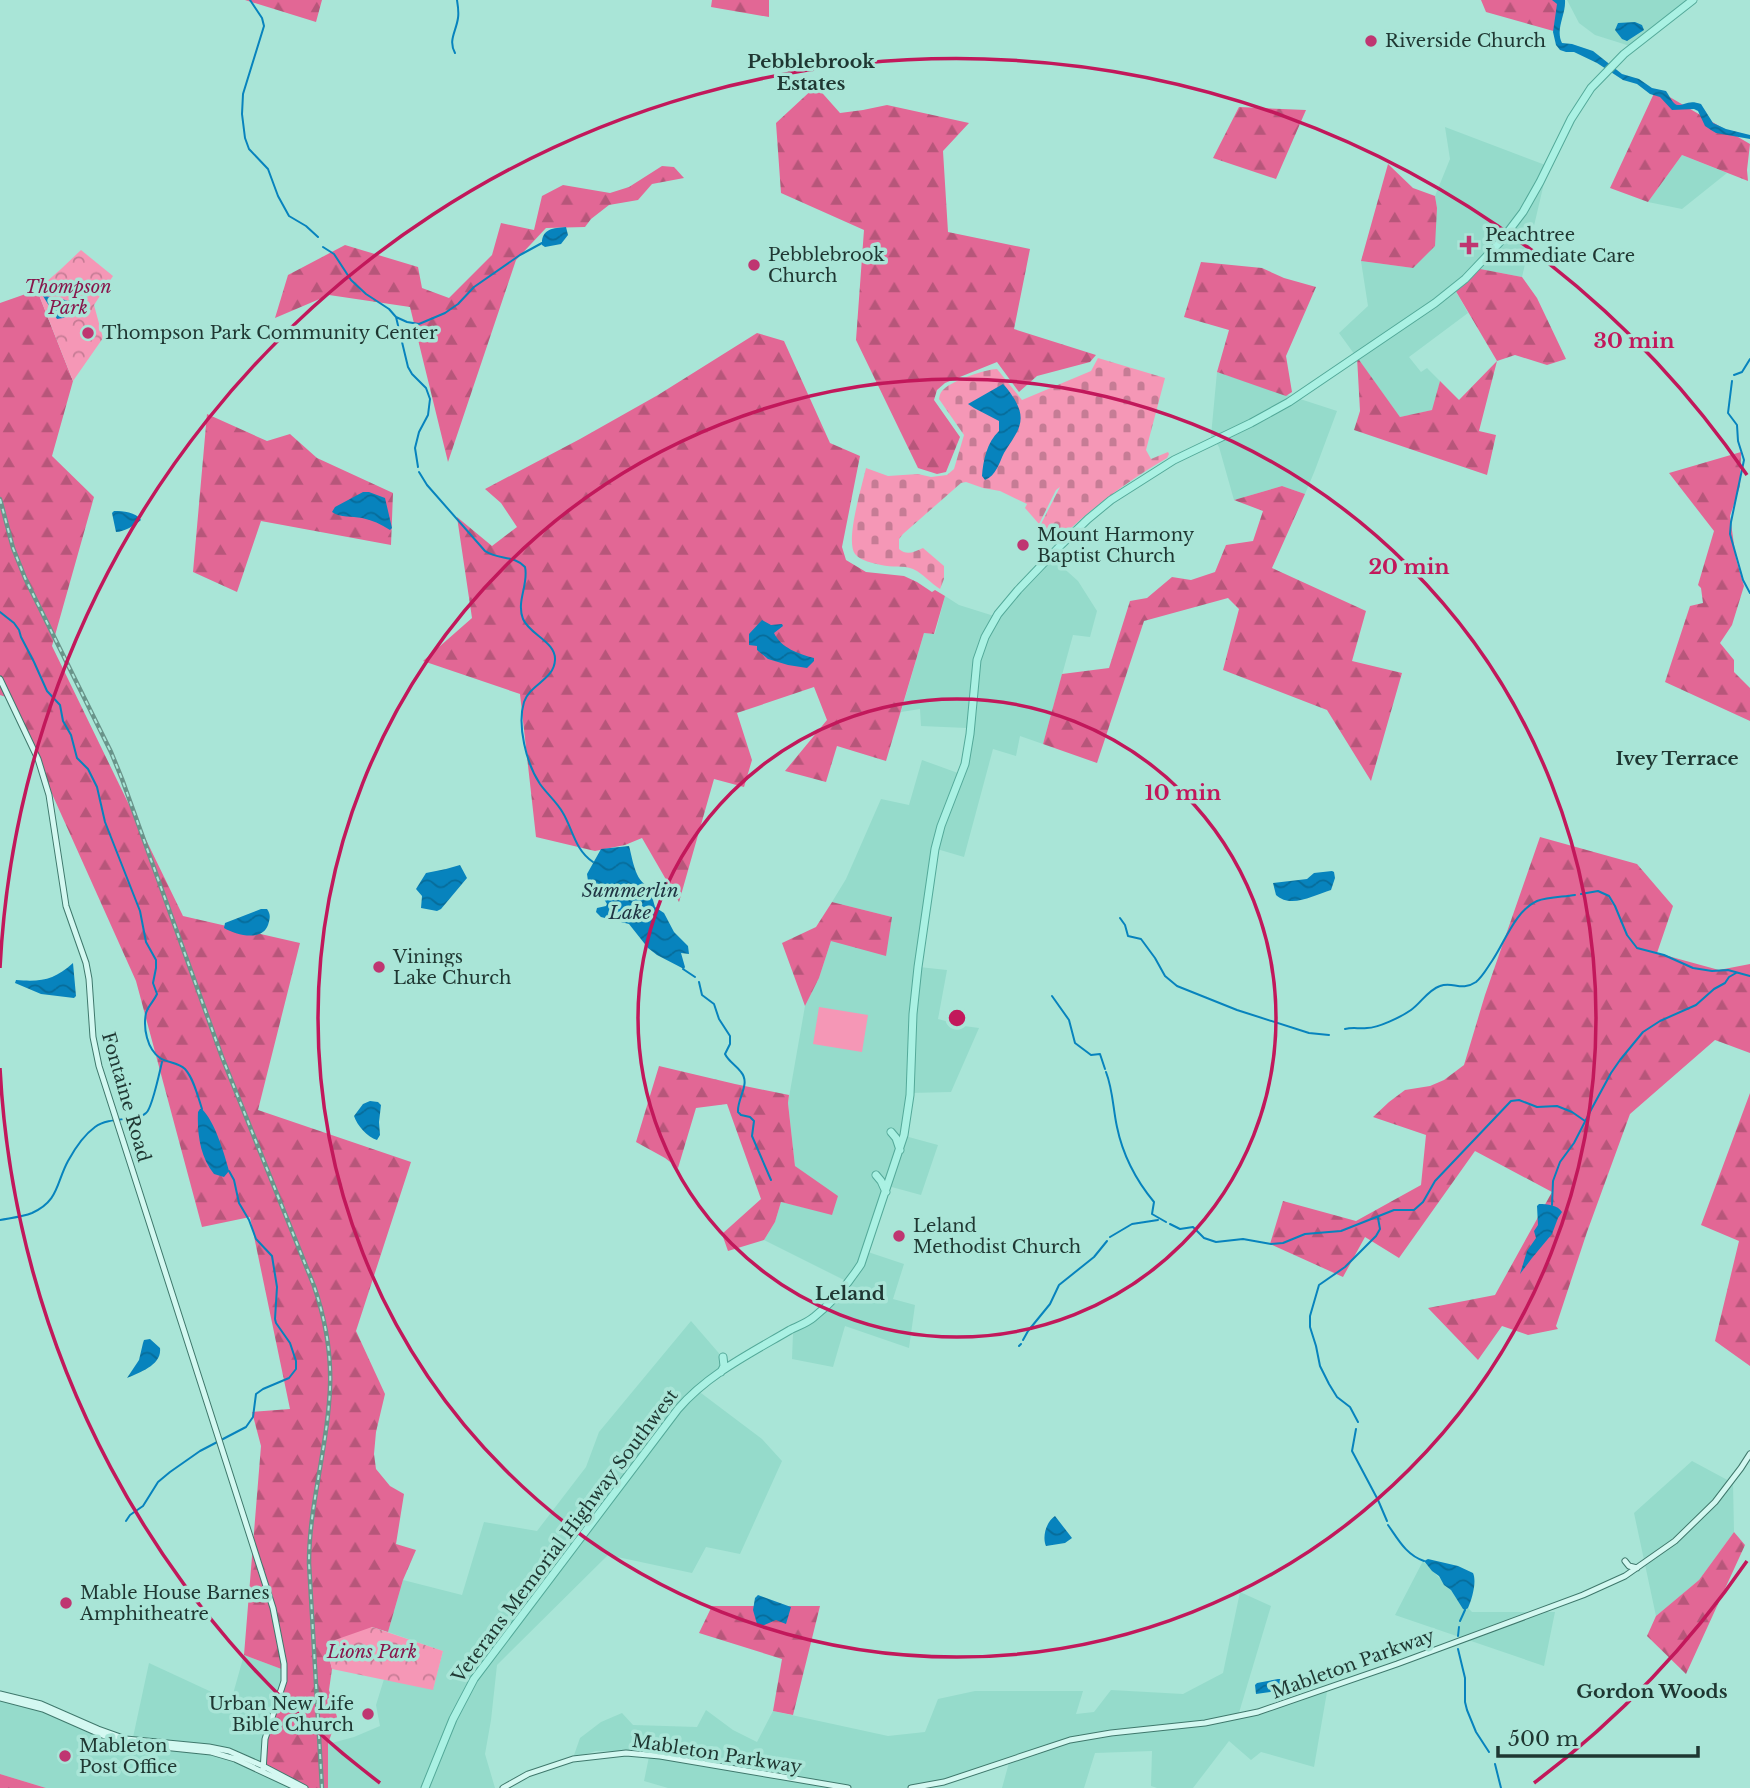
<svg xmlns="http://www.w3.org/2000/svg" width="1750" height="1788" font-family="'Libre Baskerville',serif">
<defs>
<pattern id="forest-firs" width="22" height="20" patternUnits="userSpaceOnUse" patternTransform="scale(1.75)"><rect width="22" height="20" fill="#e26795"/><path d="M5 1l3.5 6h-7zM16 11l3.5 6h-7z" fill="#b7567a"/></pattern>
<pattern id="cemetery-stones" width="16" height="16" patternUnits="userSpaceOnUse" patternTransform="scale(1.75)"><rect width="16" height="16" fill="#f597b6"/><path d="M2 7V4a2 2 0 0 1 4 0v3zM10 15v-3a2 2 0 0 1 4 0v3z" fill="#c67c95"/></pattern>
<pattern id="park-crowns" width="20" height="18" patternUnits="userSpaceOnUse" patternTransform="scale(1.75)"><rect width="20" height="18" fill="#f597b6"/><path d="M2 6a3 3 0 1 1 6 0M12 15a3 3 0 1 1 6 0" fill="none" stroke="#c67c95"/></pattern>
<pattern id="water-waves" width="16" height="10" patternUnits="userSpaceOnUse" patternTransform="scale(1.75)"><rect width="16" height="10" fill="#0783bd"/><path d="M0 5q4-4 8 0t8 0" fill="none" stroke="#076c9a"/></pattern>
</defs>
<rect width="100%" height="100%" fill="#a9e5d7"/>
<!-- built -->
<path fill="#95dbcb" d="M1567 0H1693L1630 46 1595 35 1579 23Z
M1445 127 1548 166 1522 277 1475 268 1454 288 1468 313 1409 357 1421 372 1427 368 1440 381 1433 410 1400 417 1339 333 1368 306 1361 261 1413 268 1437 208 1435 196 1450 159Z
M1682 155 1727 173 1682 209 1648 202Z
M1217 372 1337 411 1315 470 1305 494 1282 486 1234 500 1219 447 1211 436Z
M1049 555 1078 581 1097 611 1090 637 1073 635 1043 744 1020 736 1016 756 993 749 964 857 937 849 919 967 947 970 938 1019 964 1026 979 1028 951 1092 909 1093 905 1136 938 1145 921 1195 888 1186 868 1252 904 1264 893 1299 915 1305 909 1348 845 1326 833 1367 792 1359 793 1334 842 1295 852 1284 764 1240 775 1222 781 1202 831 1214 795 1166 788 1103 805 1006 819 978 831 941 892 917 832 902 846 879 881 799 909 805 922 760 958 773 966 744 967 728 921 726 920 709 901 712 924 633 935 634 945 596 959 605 994 616 999 606Z
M691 1321 730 1366 697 1390 762 1439 782 1461 740 1554 706 1547 692 1573 608 1555 497 1665 491 1720 485 1754 495 1788H328V1744L354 1737 380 1726 376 1705 384 1679 433 1689 443 1651 388 1632 403 1580 462 1595 484 1522 537 1531 586 1467 599 1432Z
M1692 1461 1733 1483 1734 1532 1699 1580 1656 1616 1634 1513Z
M1423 1561 1472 1612H1555L1544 1666 1395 1615Z
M1240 1592 1271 1606 1238 1716 1328 1686 1314 1767 1261 1752 1251 1760 1229 1741 1193 1788H1157L1151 1786 1152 1751 1095 1753 1084 1788H1002L1010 1759 928 1788H668L644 1781 650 1752 596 1751 573 1758 580 1738 601 1722 622 1713 633 1725 697 1727 706 1710 733 1730 757 1742 773 1711 888 1736 925 1732 938 1699 975 1691H1083L1076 1714 1094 1712 1111 1690 1183 1694 1223 1673Z
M244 1655 284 1670 307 1788H46L0 1774V1694L132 1742 149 1663 231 1701Z"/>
<!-- grass -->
<path fill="#f597b6" d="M819 1007 868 1015 862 1052 813 1044Z"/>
<!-- forest -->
<path fill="url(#forest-firs)" d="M245 0H322L316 22Z
M712 0H769V17L711 7Z
M1481 0H1562L1557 32 1486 12Z
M816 86 840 113 863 110 887 105 969 123 943 151 948 232 1030 249 1014 329 1096 355 1090 362 1037 376 1019 392 997 362 945 383 937 390 934 400 960 437 946 472 937 474 918 468 856 340 864 230 781 193 776 123Z
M1656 89 1750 144 1747 170 1748 181 1682 155 1648 202 1610 188Z
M1239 107 1306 110 1276 179 1213 158Z
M1388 164 1413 188 1435 196 1437 208 1435 246 1413 268 1361 261Z
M662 166 674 167 684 178 652 184 638 200 609 205 591 219 585 227 546 228 516 260 448 462 410 307 329 295 275 318 288 275 345 245 418 267 422 288 449 298 492 255 501 223 534 230 542 196 563 185 610 193 629 187Z
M1201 262 1262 268 1284 278 1316 287 1286 356 1292 392 1286 396 1217 372 1229 330 1184 317Z
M1475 268 1522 277 1537 298 1566 359 1547 365 1515 355 1497 361 1479 431 1496 435 1487 475 1354 430 1360 411 1357 357 1400 417 1432 410 1440 381 1459 400 1497 361 1454 288Z
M37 290 73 381 52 456 94 497 52 646 183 916 300 943 258 1110 411 1162 356 1331 385 1394 376 1432 374 1454 376 1469 390 1486 404 1494 396 1544 416 1550 403 1580 388 1632 372 1627 329 1657 332 1669 329 1690 337 1717 328 1744V1788H307L264 1766 263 1755 282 1690 284 1670 244 1655 261 1446 252 1412 290 1409 250 1217 202 1227 136 981 9 698 0 695V303Z
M757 333 784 341 830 443 860 456 842 547 846 560 866 572 904 576 917 582 932 592 935 590 945 596 934 634 924 633 886 761 837 746 826 782 785 771 827 720 814 687 737 713 752 760 744 787 714 779 679 902 642 838 625 845 595 851 536 837 520 694 423 661 472 618 457 517 492 546 517 527 501 503 485 489 580 439 658 395Z
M207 414 267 441 290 434 317 458 393 493 391 545 261 521 237 592 193 572Z
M1741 452 1740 486 1730 516 1736 559 1744 586 1732 625 1720 643 1734 660V672L1750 688V721L1665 682 1690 606 1703 603 1701 588 1698 585 1714 531 1669 473Z
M1282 486 1305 494 1272 568 1366 611 1352 661 1402 673 1371 781 1327 710 1223 670 1239 609 1228 598 1144 621 1097 763 1043 744 1062 674 1109 668 1130 601 1147 598 1172 577 1191 580 1215 572 1226 545 1253 541 1263 511 1234 500Z
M1540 837 1637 864 1673 906 1657 953 1719 970 1750 964V1053L1715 1040 1630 1114 1587 1232 1556 1326 1558 1329 1528 1335 1502 1326 1478 1360 1428 1308 1495 1295 1552 1192 1475 1151 1399 1258 1365 1237 1343 1277 1270 1244 1283 1201 1356 1221 1421 1185 1426 1135 1373 1117 1389 1102 1405 1090 1430 1086 1444 1080 1464 1065 1485 995Z
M832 902 892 917 886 956 831 941 819 978 805 1006 782 943 816 927Z
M659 1066 735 1084 789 1095 788 1103 795 1166 838 1196 832 1215 781 1202 775 1222 764 1240 728 1251 722 1234 761 1199 727 1104 696 1108 678 1168 665 1158 636 1142Z
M1750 1093V1366L1715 1341 1739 1241 1701 1225Z
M1734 1532 1745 1545 1686 1674 1647 1636 1656 1616 1699 1580Z
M712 1606H820L793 1715 773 1711 782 1659 699 1633Z
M0 1774 46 1788H0Z"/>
<!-- cemetery -->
<path fill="url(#cemetery-stones)" d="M1098 358 1165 378 1146 450 1151 459 1168 452 1169 454 1167 458C1126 482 1090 509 1056 542L1040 526 1060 487 1056 490 1039 524 1025 508 1027 504 1000 491 983 488 966 482 961 483 903 534 899 539V549C907 556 914 552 923 548L944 566V579L940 589C930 583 924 574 913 569 903 565 892 568 881 565 873 563 861 561 855 554 845 541 862 486 866 468L888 476 918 474 931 477 947 475 954 469 964 435 939 399C940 394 940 393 944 389 952 381 986 369 997 369L1022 400 1091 371Z"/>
<!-- park -->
<path fill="url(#park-crowns)" d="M81 250 113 276 94 305 103 338 73 381 37 290 61 269Z
M372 1627 443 1651 433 1690 332 1669 329 1657 335 1640Z"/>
<!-- water -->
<path fill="url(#water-waves)" d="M1552 0H1565C1566 15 1555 29 1562 43L1572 44 1593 51 1622 74 1639 79 1652 88 1666 91C1669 95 1673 104 1677 105 1684 106 1688 99 1701 104L1713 123 1726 129 1750 135V139L1716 133 1711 130 1705 126 1698 111 1694 109 1672 110 1660 97 1650 94 1637 84 1623 80 1597 63 1574 52H1566L1560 50 1556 45 1553 32 1557 4Z
M1635 22 1642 25 1644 30 1627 41 1622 39 1615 30 1618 23Z
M566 227 568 235 561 244 545 247 542 245C541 229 553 228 566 227Z
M43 296 59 298 68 301 72 299H78L82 308 63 318 57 319Z
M1003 384C1007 388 1010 392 1013 397 1029 421 1017 432 1004 453 999 463 996 476 985 480L982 476C983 461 987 442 999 431V421L974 408 968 404Z
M363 492H369L385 498 392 528 390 530C381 524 372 520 362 518 351 516 341 518 332 512L335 507Z
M114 511C123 511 136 512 141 520 135 525 124 532 116 532L112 513Z
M762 620 771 625 782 624 783 626 774 633C781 648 799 654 814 658V661L807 668 788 665 768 659 757 650V646L749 645V634Z
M629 846C633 860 636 891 657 886V889L653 900 655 907 664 913 674 932 688 946 689 954 681 953 685 967 684 969 657 955 648 948 629 924 601 917 596 912 597 908 606 906 607 904 598 889 588 881 587 874 601 849Z
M460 865 467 878 441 909 437 911 421 908 422 896 416 889 426 873 446 869Z
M1332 871 1334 872 1335 878 1331 890C1314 895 1291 909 1276 895L1273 883 1307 879 1314 873Z
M261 909H267C271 915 270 918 268 925 262 942 236 935 224 928L225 923Z
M73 963 76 996 74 998 41 994 15 983 16 980C42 982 54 980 73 963Z
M370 1101 378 1102 381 1105 379 1122 380 1135 377 1140C367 1137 357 1125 354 1116L363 1104Z
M200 1109H202C215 1122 224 1153 229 1171L224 1177 214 1174C200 1157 197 1133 198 1112Z
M1539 1204C1547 1204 1558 1205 1562 1212L1558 1218 1552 1234 1532 1258 1520 1274 1527 1251 1536 1238 1534 1231 1538 1225 1537 1206Z
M150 1339 160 1348C162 1365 140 1372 127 1378L139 1360 143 1343 144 1340Z
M1055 1516 1072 1538 1065 1543 1046 1546C1042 1537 1046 1522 1055 1516Z
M1428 1559 1458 1566 1473 1573C1477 1582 1472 1599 1468 1608L1465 1610 1463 1609 1451 1590 1444 1585 1439 1576 1432 1571 1424 1561Z
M758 1595 791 1607 786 1624 776 1620 762 1626 757 1624 753 1610 755 1598Z
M1278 1679H1281L1282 1682 1278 1691 1256 1694 1255 1685 1257 1683Z"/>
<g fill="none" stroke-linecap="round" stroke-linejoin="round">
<!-- stream -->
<path stroke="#0783bd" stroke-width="2" d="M250 0 262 18 264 26 243 94 242 114 245 138 249 149 268 169 278 196 289 216 306 226 318 237
M455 53C448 40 456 32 458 18 459 12 458 6 457 0
M323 247 334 254 351 280 366 294 389 309 396 317 408 367 412 374 426 388 430 399 428 415 419 432 415 448 418 467
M396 317 407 322 419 324 445 313 458 304 474 287 520 255 542 243
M1734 375 1742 372 1750 359
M1732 381 1728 413 1737 425 1738 441 1744 460 1731 522 1730 534 1743 580 1750 593
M419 472 427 485 485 551C498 560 514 555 525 567 529 584 516 601 523 619 530 635 556 642 555 660 554 680 530 684 524 702 517 725 526 763 540 784 547 794 557 802 563 813 573 830 575 850 593 862
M0 612 14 623 19 630 21 637 34 662 47 691 60 705 63 721 71 735 77 758 88 769 97 787 105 822 140 911 146 942 156 960V968L153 983 157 994C154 1001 148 1006 146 1013 143 1028 147 1049 160 1058 167 1063 178 1062 185 1069 194 1079 198 1097 202 1109
M1581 894 1598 891 1609 896 1615 906 1627 935 1637 948 1664 955 1693 968 1712 971 1728 970 1750 976
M1120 918 1125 925 1128 936 1141 939 1155 958 1165 976 1177 986 1237 1010 1309 1033 1329 1035
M683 969 695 977
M699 982 702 995 714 1004 719 1019 730 1036V1044L725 1054C729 1062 736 1065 741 1072 751 1084 737 1098 738 1112L741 1115 750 1117 754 1121 752 1136 771 1180
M1052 996 1069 1020 1075 1043 1091 1055 1100 1054 1105 1069
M1345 1029C1353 1027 1359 1029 1367 1028 1378 1028 1401 1017 1411 1010 1421 1003 1428 990 1440 986 1453 981 1461 992 1476 982 1483 976 1487 968 1492 961 1505 942 1515 911 1537 901 1548 897 1563 897 1575 895
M1106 1072C1113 1090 1113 1109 1117 1127 1123 1156 1135 1179 1154 1202L1152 1214 1166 1222
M1552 1205 1553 1181 1560 1162 1574 1143 1592 1108 1611 1073 1620 1060 1643 1032 1660 1021 1696 1005 1714 989 1725 983 1729 977 1736 973
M0 1220C10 1218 22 1217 32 1213 59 1201 56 1183 68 1161 74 1150 84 1135 95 1127 110 1116 136 1122 146 1113 152 1109 160 1070 162 1062
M1170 1224 1180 1229 1193 1227 1204 1238 1216 1242 1243 1239 1271 1244 1283 1243 1305 1234 1341 1231 1394 1210H1414L1423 1202 1435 1181 1511 1101 1519 1100 1537 1107 1557 1106 1572 1112 1585 1121
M1110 1237 1132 1224 1158 1220
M1023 1340 1028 1331 1050 1304 1059 1285 1094 1257 1107 1241
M1019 1346 1021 1344
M1358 1422 1350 1407 1337 1397 1329 1384 1320 1366 1316 1346 1310 1327V1316L1319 1285 1345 1267 1376 1236 1380 1229 1378 1218
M1356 1429 1352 1451 1378 1500 1387 1521
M126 1521 130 1515 143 1506 158 1482 170 1472 200 1451 246 1427 253 1417 256 1394 263 1389 289 1378 296 1369V1361L290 1343 276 1323 275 1319 277 1287 272 1256 256 1239 249 1220 239 1203 234 1180 229 1171
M1388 1525C1398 1539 1406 1555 1424 1561
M1460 1621 1465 1610
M1458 1636 1459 1627
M1458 1649 1465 1678V1702L1467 1710 1476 1732 1489 1752
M1495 1764 1501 1788"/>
<defs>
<path id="secondary" d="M0 679 38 759 49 795 66 906 86 963 89 979 93 1037 99 1066 273 1608 284 1664V1681L265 1739 263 1771
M1625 1561 1629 1566 1637 1568
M0 1694 41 1704 98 1729 126 1739 209 1747 229 1751 263 1766 305 1788
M0 1698 43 1709 102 1735 124 1743 211 1752 235 1759 297 1788
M503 1788 528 1774 573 1759 626 1753 660 1756 848 1788
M911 1788 944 1782 1070 1740 1111 1733 1205 1723 1258 1712 1397 1664 1583 1595 1625 1576 1675 1541 1715 1502 1741 1468 1750 1454"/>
<path id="primary" d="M891 1132 896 1138 900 1150
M876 1175 881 1181 886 1192
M721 1372 724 1366 723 1357
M425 1788 453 1719 474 1679 678 1409C708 1374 751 1353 790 1330 798 1326 807 1323 814 1317 833 1302 848 1284 861 1264L904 1135 910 1095 913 1014 918 967 935 849 941 826 965 764 970 734 977 660 985 637 998 614 1018 590 1061 545 1088 519 1111 500 1174 460 1251 423 1289 402 1435 303 1465 279 1501 241 1523 212 1540 182 1571 119 1591 88 1624 54 1693 0"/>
</defs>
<!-- secondary casing -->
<use href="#secondary" stroke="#3f786c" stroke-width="7"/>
<!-- primary casing -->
<use href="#primary" stroke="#54a999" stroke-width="9"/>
<!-- secondary -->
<use href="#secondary" stroke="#d4f8f1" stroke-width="5"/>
<!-- primary -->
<use href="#primary" stroke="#aaf1e3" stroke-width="7"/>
<defs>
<path id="rail" d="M0 499 13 548 25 578 111 752 122 779 222 1057 314 1286C327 1324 333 1363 329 1403 325 1456 309 1509 309 1563L322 1788"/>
</defs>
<!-- rail casing -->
<use href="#rail" stroke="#69948a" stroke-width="4.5"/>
<!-- rail -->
<use href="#rail" stroke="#a9e5d7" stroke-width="2" stroke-dasharray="5" stroke-linecap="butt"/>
</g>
<!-- distance rings -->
<g fill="none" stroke="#c2185b" stroke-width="3.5">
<circle cx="957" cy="1018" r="319"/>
<circle cx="957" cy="1018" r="639"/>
<path d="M1747 1561A958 958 0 0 1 1534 1783M380 1783A958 958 0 0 1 0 1068M0 968A958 958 0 0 1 1747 475"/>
</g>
<!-- markers -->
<g fill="#bf3671" stroke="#a9e5d7" stroke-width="2.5">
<circle cx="1371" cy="41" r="7"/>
<path d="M1465.5 234.5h7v7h7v7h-7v7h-7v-7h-7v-7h7z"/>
<circle cx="754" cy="265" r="7"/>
<circle cx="88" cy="333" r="7"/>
<circle cx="1023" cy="545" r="7"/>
<circle cx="379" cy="967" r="7"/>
<circle cx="899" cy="1236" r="7"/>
<circle cx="66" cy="1603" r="7"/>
<circle cx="368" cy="1714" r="7"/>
<circle cx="65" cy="1756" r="7"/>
</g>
<g text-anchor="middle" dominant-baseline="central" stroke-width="7" stroke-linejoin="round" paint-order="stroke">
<!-- poi labels -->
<g font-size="18" fill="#1f3732" stroke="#a9e5d7" text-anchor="start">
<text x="1385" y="41">Riverside Church</text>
<text x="1485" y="235">Peachtree<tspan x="1485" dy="21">Immediate Care</tspan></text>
<text x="768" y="255">Pebblebrook<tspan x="768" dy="21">Church</tspan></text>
<text x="102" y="333">Thompson Park Community Center</text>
<text x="1037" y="535">Mount Harmony<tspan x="1037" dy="21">Baptist Church</tspan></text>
<text x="393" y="957">Vinings<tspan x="393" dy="21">Lake Church</tspan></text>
<text x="913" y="1226">Leland<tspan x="913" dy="21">Methodist Church</tspan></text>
<text x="80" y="1593">Mable House Barnes<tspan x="80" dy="21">Amphitheatre</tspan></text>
<text x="354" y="1704" text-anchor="end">Urban New Life<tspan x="354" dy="21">Bible Church</tspan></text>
<text x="79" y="1746">Mableton<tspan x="79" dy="21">Post Office</tspan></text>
</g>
<!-- park labels -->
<g font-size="18" font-style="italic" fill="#88174c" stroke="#a9e5d7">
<text x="68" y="287">Thompson<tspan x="68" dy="21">Park</tspan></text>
<text x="372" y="1652">Lions Park</text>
</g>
<!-- street labels -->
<g font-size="18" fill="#1f3732" stroke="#a9e5d7">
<text transform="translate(126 1097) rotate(74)">Fontaine Road</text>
<text transform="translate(565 1536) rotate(-53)">Veterans Memorial Highway Southwest</text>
<text transform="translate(1353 1664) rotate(-20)">Mableton Parkway</text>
<text transform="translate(717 1754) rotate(9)">Mableton Parkway</text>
</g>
<!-- neighbourhood labels -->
<g font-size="19" font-weight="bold" fill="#1f3732" stroke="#a9e5d7">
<text x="811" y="61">Pebblebrook<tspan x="811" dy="22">Estates</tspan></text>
<text x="1677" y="758">Ivey Terrace</text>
<text x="850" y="1293">Leland</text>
<text x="1652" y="1691">Gordon Woods</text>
</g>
<!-- water labels -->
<g font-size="19" font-style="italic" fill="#1f3443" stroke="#a9e5d7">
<text x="630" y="890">Summerlin<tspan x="630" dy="22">Lake</tspan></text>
</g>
</g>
<circle cx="957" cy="1018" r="10" fill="#c2185b" stroke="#a9e5d7" stroke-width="3.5"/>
<g font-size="21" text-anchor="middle" font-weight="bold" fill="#c2185b" stroke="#a9e5d7" stroke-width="7" stroke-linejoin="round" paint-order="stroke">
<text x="1634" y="348">30 min</text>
<text x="1409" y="574">20 min</text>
<text x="1183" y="800">10 min</text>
</g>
<!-- scale -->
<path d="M1498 1746v10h200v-10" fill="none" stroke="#1f3732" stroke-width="3.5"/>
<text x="1508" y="1746" font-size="21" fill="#1f3732" stroke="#a9e5d7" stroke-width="5" paint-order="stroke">500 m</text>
</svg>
